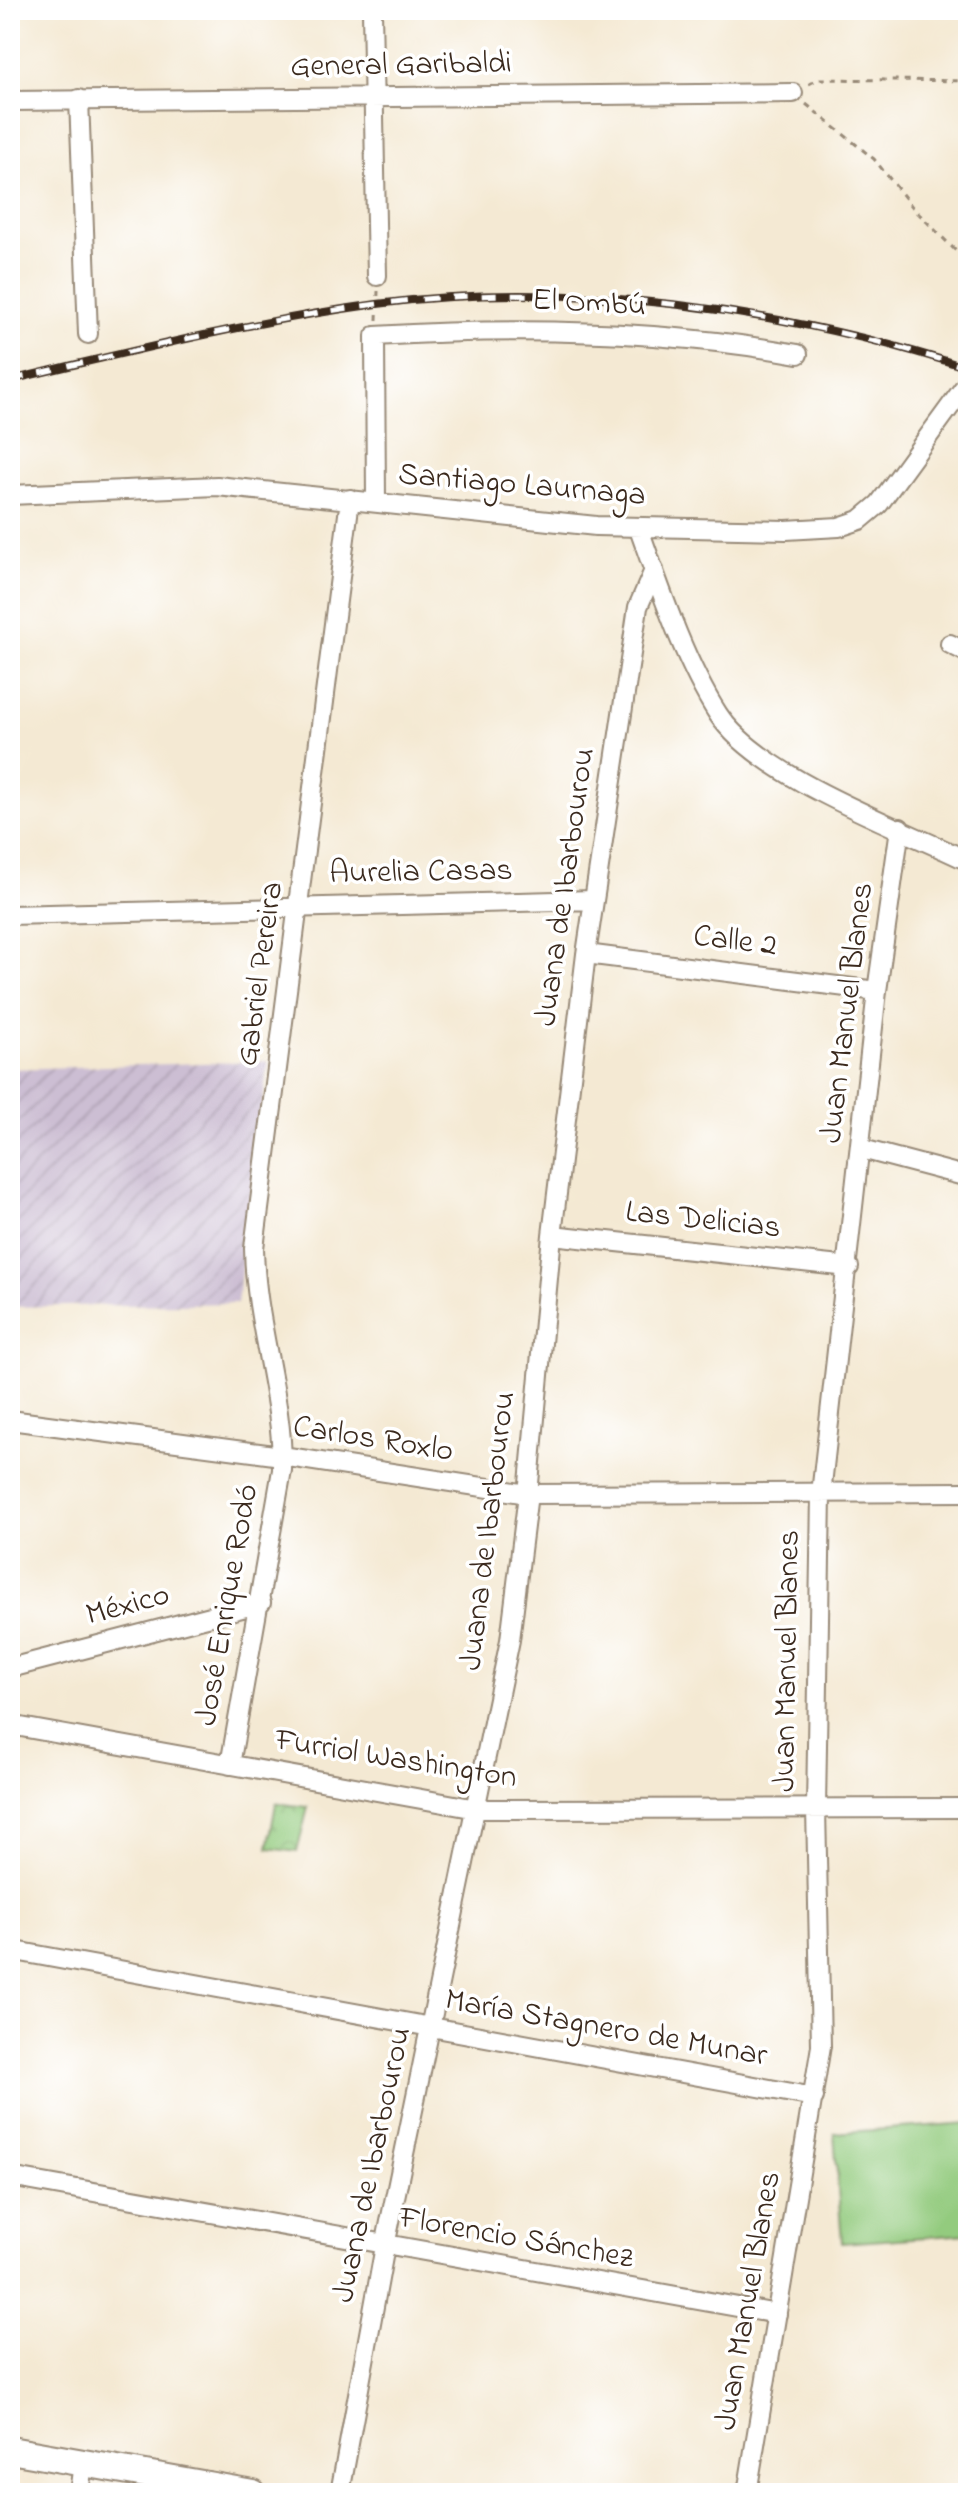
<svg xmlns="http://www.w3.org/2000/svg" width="978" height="2503" font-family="'Indie Flower',sans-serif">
<defs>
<pattern id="industrial-furrows" width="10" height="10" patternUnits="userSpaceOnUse" patternTransform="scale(2)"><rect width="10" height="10" fill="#ccbed3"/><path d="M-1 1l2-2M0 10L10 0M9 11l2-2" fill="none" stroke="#b0a3b5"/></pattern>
<pattern id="park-crowns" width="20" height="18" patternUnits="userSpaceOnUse" patternTransform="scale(2)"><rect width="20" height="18" fill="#93cb7e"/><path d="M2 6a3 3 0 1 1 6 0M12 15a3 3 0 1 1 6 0" fill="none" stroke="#80ae6c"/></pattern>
</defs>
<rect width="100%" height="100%" fill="#fff"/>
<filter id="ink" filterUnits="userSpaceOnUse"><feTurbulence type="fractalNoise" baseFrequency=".0125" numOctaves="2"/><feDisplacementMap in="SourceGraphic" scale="16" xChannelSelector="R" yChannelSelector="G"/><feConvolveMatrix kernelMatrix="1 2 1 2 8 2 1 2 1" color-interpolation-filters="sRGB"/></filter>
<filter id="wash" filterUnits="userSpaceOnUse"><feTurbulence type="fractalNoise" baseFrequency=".006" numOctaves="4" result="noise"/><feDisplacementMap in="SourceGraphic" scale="32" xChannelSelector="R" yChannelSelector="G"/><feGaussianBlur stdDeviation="1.8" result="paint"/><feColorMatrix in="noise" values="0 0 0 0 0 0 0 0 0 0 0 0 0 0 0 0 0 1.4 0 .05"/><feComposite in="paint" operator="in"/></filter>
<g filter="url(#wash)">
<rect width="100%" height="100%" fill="#f4e9d3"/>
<!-- industrial -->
<path fill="url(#industrial-furrows)" d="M268 1061 237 1303 10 1307V1069Z"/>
<!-- grass -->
<path fill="#93cb7e" stroke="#677a4e" stroke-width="2" d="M968 2123V2234L842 2243 834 2133Z"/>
<!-- park -->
<path fill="url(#park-crowns)" stroke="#677a4e" stroke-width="2" d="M276 1803 308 1807 297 1852 268 1848Z"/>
</g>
<g filter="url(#ink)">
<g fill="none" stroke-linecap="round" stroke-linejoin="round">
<defs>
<path id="street" d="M372 10 377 276
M79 99 88 334
M10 101 793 93
M10 495 217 486 596 526 786 530 839 527 860 520 879 504 968 382
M376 502 375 336C517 327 659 329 798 354
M639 529C660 588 684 661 718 714 759 777 899 827 968 861
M950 644 968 653
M10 915 593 900
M586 954 877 991
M862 1149 968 1177
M552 1235 849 1267
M10 1420 282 1456 528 1494 968 1492
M10 1668 261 1603
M10 1725 477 1809 968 1808
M230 1765 282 1470C283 1395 255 1323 254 1248L350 499
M10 1950 814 2097
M10 2177 777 2314
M79 2493 83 2463
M340 2493 385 2246 510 1640 528 1494 552 1235 586 954 638 607 654 570
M747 2493 821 2046 816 1809 821 1494 877 991 900 828"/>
<path id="secondary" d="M10 2450 253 2493"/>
</defs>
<!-- street casing -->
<use href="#street" stroke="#988a78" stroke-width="22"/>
<!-- secondary casing -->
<use href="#secondary" stroke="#988a78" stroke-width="30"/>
<!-- path -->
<path stroke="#988a78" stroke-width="3" stroke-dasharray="6 6" stroke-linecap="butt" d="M809 84 818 79 968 81
M806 104 874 159 914 209 968 263
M377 320 378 291"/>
<!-- street -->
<use href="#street" stroke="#fff" stroke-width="18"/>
<!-- secondary -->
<use href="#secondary" stroke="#fff" stroke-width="26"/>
<defs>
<path id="rail" d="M10 380C132 351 253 321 377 304 567 279 787 309 968 368"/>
</defs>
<!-- rail casing -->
<use href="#rail" stroke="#3b2a1e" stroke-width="8"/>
<!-- rail -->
<use href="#rail" stroke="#fff" stroke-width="5" stroke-dasharray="15" stroke-linecap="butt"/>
</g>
</g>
<g text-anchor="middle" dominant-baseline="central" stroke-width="7" stroke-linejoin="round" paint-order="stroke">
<!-- street labels -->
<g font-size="32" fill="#3b2a1e" stroke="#fff">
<text transform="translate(401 66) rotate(-1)">General Garibaldi</text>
<text transform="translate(589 304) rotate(3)">El Ombú</text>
<text transform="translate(522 486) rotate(5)">Santiago Laurnaga</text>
<text transform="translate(421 873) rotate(-1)">Aurelia Casas</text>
<text transform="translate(566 887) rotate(-82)">Juana de Ibarbourou</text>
<text transform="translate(735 942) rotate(7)">Calle 2</text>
<text transform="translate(261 974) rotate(-82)">Gabriel Pereira</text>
<text transform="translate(848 1013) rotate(-83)">Juan Manuel Blanes</text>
<text transform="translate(703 1221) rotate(6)">Las Delicias</text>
<text transform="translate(373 1440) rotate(9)">Carlos Roxlo</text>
<text transform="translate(489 1531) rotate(-83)">Juana de Ibarbourou</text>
<text transform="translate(228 1605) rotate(-80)">José Enrique Rodó</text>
<text transform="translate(128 1606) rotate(-15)">México</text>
<text transform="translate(788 1661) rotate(-89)">Juan Manuel Blanes</text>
<text transform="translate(396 1760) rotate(9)">Furriol Washington</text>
<text transform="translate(606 2029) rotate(10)">María Stagnero de Munar</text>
<text transform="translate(373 2165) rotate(-78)">Juana de Ibarbourou</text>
<text transform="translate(516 2239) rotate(10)">Florencio Sánchez</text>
<text transform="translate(749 2301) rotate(-80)">Juan Manuel Blanes</text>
</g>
</g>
<!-- margin -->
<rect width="978" height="2503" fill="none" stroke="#fff" stroke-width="40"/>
</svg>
